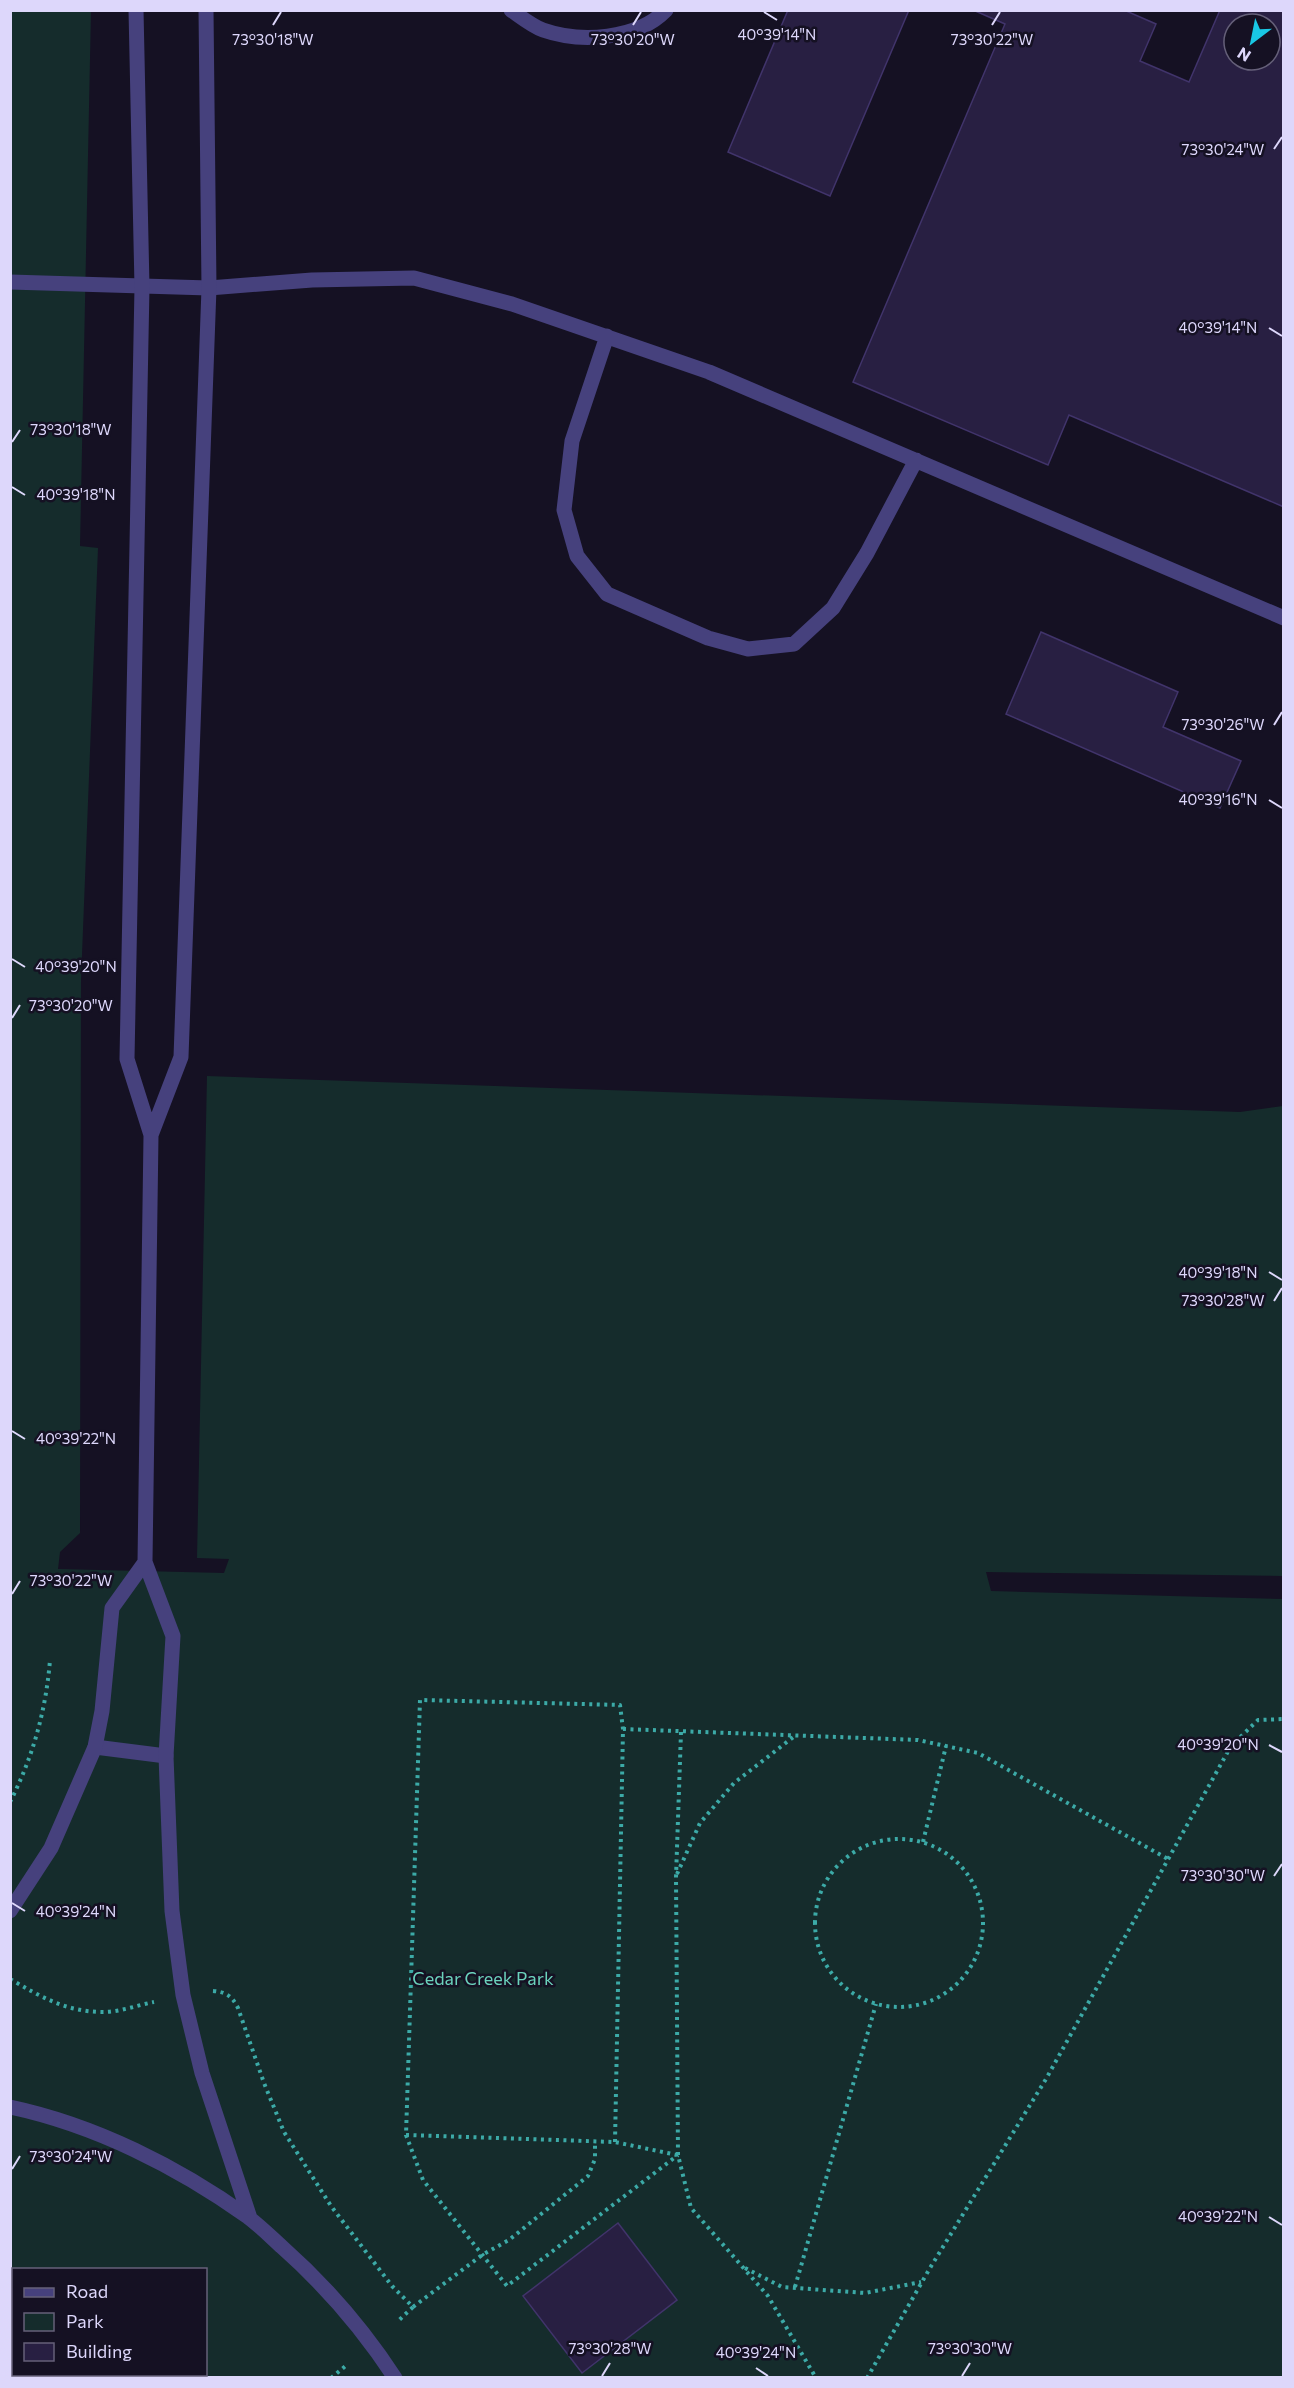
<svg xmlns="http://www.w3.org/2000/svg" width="1294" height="2388" font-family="Commissioner,sans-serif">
<rect width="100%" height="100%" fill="#151123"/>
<!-- green -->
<path fill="#152c2c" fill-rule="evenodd" d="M91 10 80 546 98 548 81 980 80 1533 60 1552 58 1569 224 1573 229 1559 197 1558 207 1076 1240 1112 1283 1106V1576L986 1572 991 1591 1283 1599 1284 2377 11 2378 10 11ZM14 2270H206V2374H14Z"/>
<!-- building -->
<path fill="#281f42" stroke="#41346b" stroke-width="1.5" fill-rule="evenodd" d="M788 10H909L830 196 728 152Z
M973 10H1124L1156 24 1140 61 1189 82 1220 10H1284V507L1069 415 1048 465 853 382 1005 24ZM1234 24H1270V60H1234Z
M1041 632 1178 692 1163 727 1241 761 1220 808 1006 714Z
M618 2223 677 2300 582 2373 523 2296Z"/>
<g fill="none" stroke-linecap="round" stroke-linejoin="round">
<!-- path -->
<path stroke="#3caaa7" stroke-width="4" stroke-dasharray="3 4.5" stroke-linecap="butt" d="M623 1729 918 1740 978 1753 1168 1859
M681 1732 676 1877 678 2155 691 2208 768 2296 816 2378
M10 1802C33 1757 46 1710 50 1660
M815 1923a84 84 0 1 1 168 0a84 84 0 1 1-168 0Z
M923 1842 946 1746
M677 1874 700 1823 734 1783 796 1735
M10 1979C41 1997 67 2012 103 2012 120 2012 138 2005 154 2002
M213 1991C226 1992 232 1996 238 2008L264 2083 284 2132 331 2206 392 2286 413 2307 397 2322
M406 2135 615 2142 677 2155
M615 2142 623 1729 620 1705 420 1700 406 2135 423 2180 507 2286 678 2155
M745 2268 782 2287 865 2293 921 2282
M795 2287 876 2004
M413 2307 482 2255 509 2240 588 2176 595 2159V2142
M331 2378 348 2364
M867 2378 930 2268 1046 2079 1231 1746 1258 1720 1284 1719"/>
<!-- service -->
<path stroke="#46417d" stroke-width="15" d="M511 10C521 17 532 26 543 30 580 43 637 40 666 10
M10 282 209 288 312 280 414 278 512 304 709 372 1284 618
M607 336 572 441 564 510 577 556 607 594 708 638 748 649 794 644 833 608 867 553 916 460
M95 1747 166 1756"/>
<!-- minor -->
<path stroke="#46417d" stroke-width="15" d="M136 10 142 287 127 1059 151 1135 145 1562 173 1636 166 1756 172 1911 183 1995 202 2073 250 2218
M151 1135 181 1057 209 288 206 10
M10 1911 51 1848 95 1747 102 1711 112 1608 145 1562
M10 2107C95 2125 178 2167 248 2217 260 2226 271 2237 282 2247 326 2286 363 2329 395 2378"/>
</g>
<!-- ticks -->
<path fill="none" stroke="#ddd7fb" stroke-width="2" d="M764 12 777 20M273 25 281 12M633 25 641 12M992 25 1000 12M1274 149 1282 137M1269 328 1282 336M12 442 20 430M12 487 25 495M1274 725 1282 712M1269 800 1282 808M12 959 25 967M12 1018 20 1005M1269 1272 1282 1280M1274 1301 1282 1288M12 1431 25 1439M12 1594 20 1581M1269 1745 1282 1752M1274 1876 1282 1864M12 1903 25 1911M12 2169 20 2156M1269 2217 1282 2225M756 2368 768 2376M602 2376 610 2363M962 2376 970 2363"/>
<g text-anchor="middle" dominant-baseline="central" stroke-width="5" stroke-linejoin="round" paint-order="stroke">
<!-- park labels -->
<g font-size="18" fill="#6bd3bd" stroke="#151123">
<text x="483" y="1978">Cedar Creek Park</text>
</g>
</g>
<g font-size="15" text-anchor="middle" fill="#ddd7fb" stroke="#151123" stroke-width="5" stroke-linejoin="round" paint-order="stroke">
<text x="777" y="40">40°39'14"N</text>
<text x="273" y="45">73°30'18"W</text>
<text x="633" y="45">73°30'20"W</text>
<text x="992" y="45">73°30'22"W</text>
<text x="1223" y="155">73°30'24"W</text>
<text x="1218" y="333">40°39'14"N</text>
<text x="71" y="435">73°30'18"W</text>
<text x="76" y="500">40°39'18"N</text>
<text x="1223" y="730">73°30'26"W</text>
<text x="1218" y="805">40°39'16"N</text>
<text x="76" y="972">40°39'20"N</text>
<text x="71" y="1011">73°30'20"W</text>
<text x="1218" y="1278">40°39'18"N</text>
<text x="1223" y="1306">73°30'28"W</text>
<text x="76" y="1444">40°39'22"N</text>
<text x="71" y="1586">73°30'22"W</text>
<text x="1218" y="1750">40°39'20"N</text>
<text x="1223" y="1881">73°30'30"W</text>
<text x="76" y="1917">40°39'24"N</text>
<text x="71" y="2162">73°30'24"W</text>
<text x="1218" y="2222">40°39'22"N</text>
<text x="610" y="2354">73°30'28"W</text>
<text x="970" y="2354">73°30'30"W</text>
<text x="756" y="2358">40°39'24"N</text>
</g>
<!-- border -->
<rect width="1294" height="2388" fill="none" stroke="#ddd7fb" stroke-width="24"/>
<!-- legend -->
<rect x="12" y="2268" width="195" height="108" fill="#151123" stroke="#656079" stroke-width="1.5"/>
<rect x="24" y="2288" width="30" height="9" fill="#46417d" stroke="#656079" stroke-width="1.5"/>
<text x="66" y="2298" font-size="18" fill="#ddd7fb">Road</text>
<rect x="24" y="2313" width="30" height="18" fill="#152c2c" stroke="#656079" stroke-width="1.5"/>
<text x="66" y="2328" font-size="18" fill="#ddd7fb">Park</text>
<rect x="24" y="2343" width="30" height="18" fill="#281f42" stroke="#656079" stroke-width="1.5"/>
<text x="66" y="2358" font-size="18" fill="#ddd7fb">Building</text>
<!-- north arrow -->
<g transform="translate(1252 42) rotate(212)"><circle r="28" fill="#151123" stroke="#656079" stroke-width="1.5"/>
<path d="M0-4.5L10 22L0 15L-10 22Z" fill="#19c8e5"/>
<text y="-9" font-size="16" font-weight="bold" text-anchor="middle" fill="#ddd7fb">N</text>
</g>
</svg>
